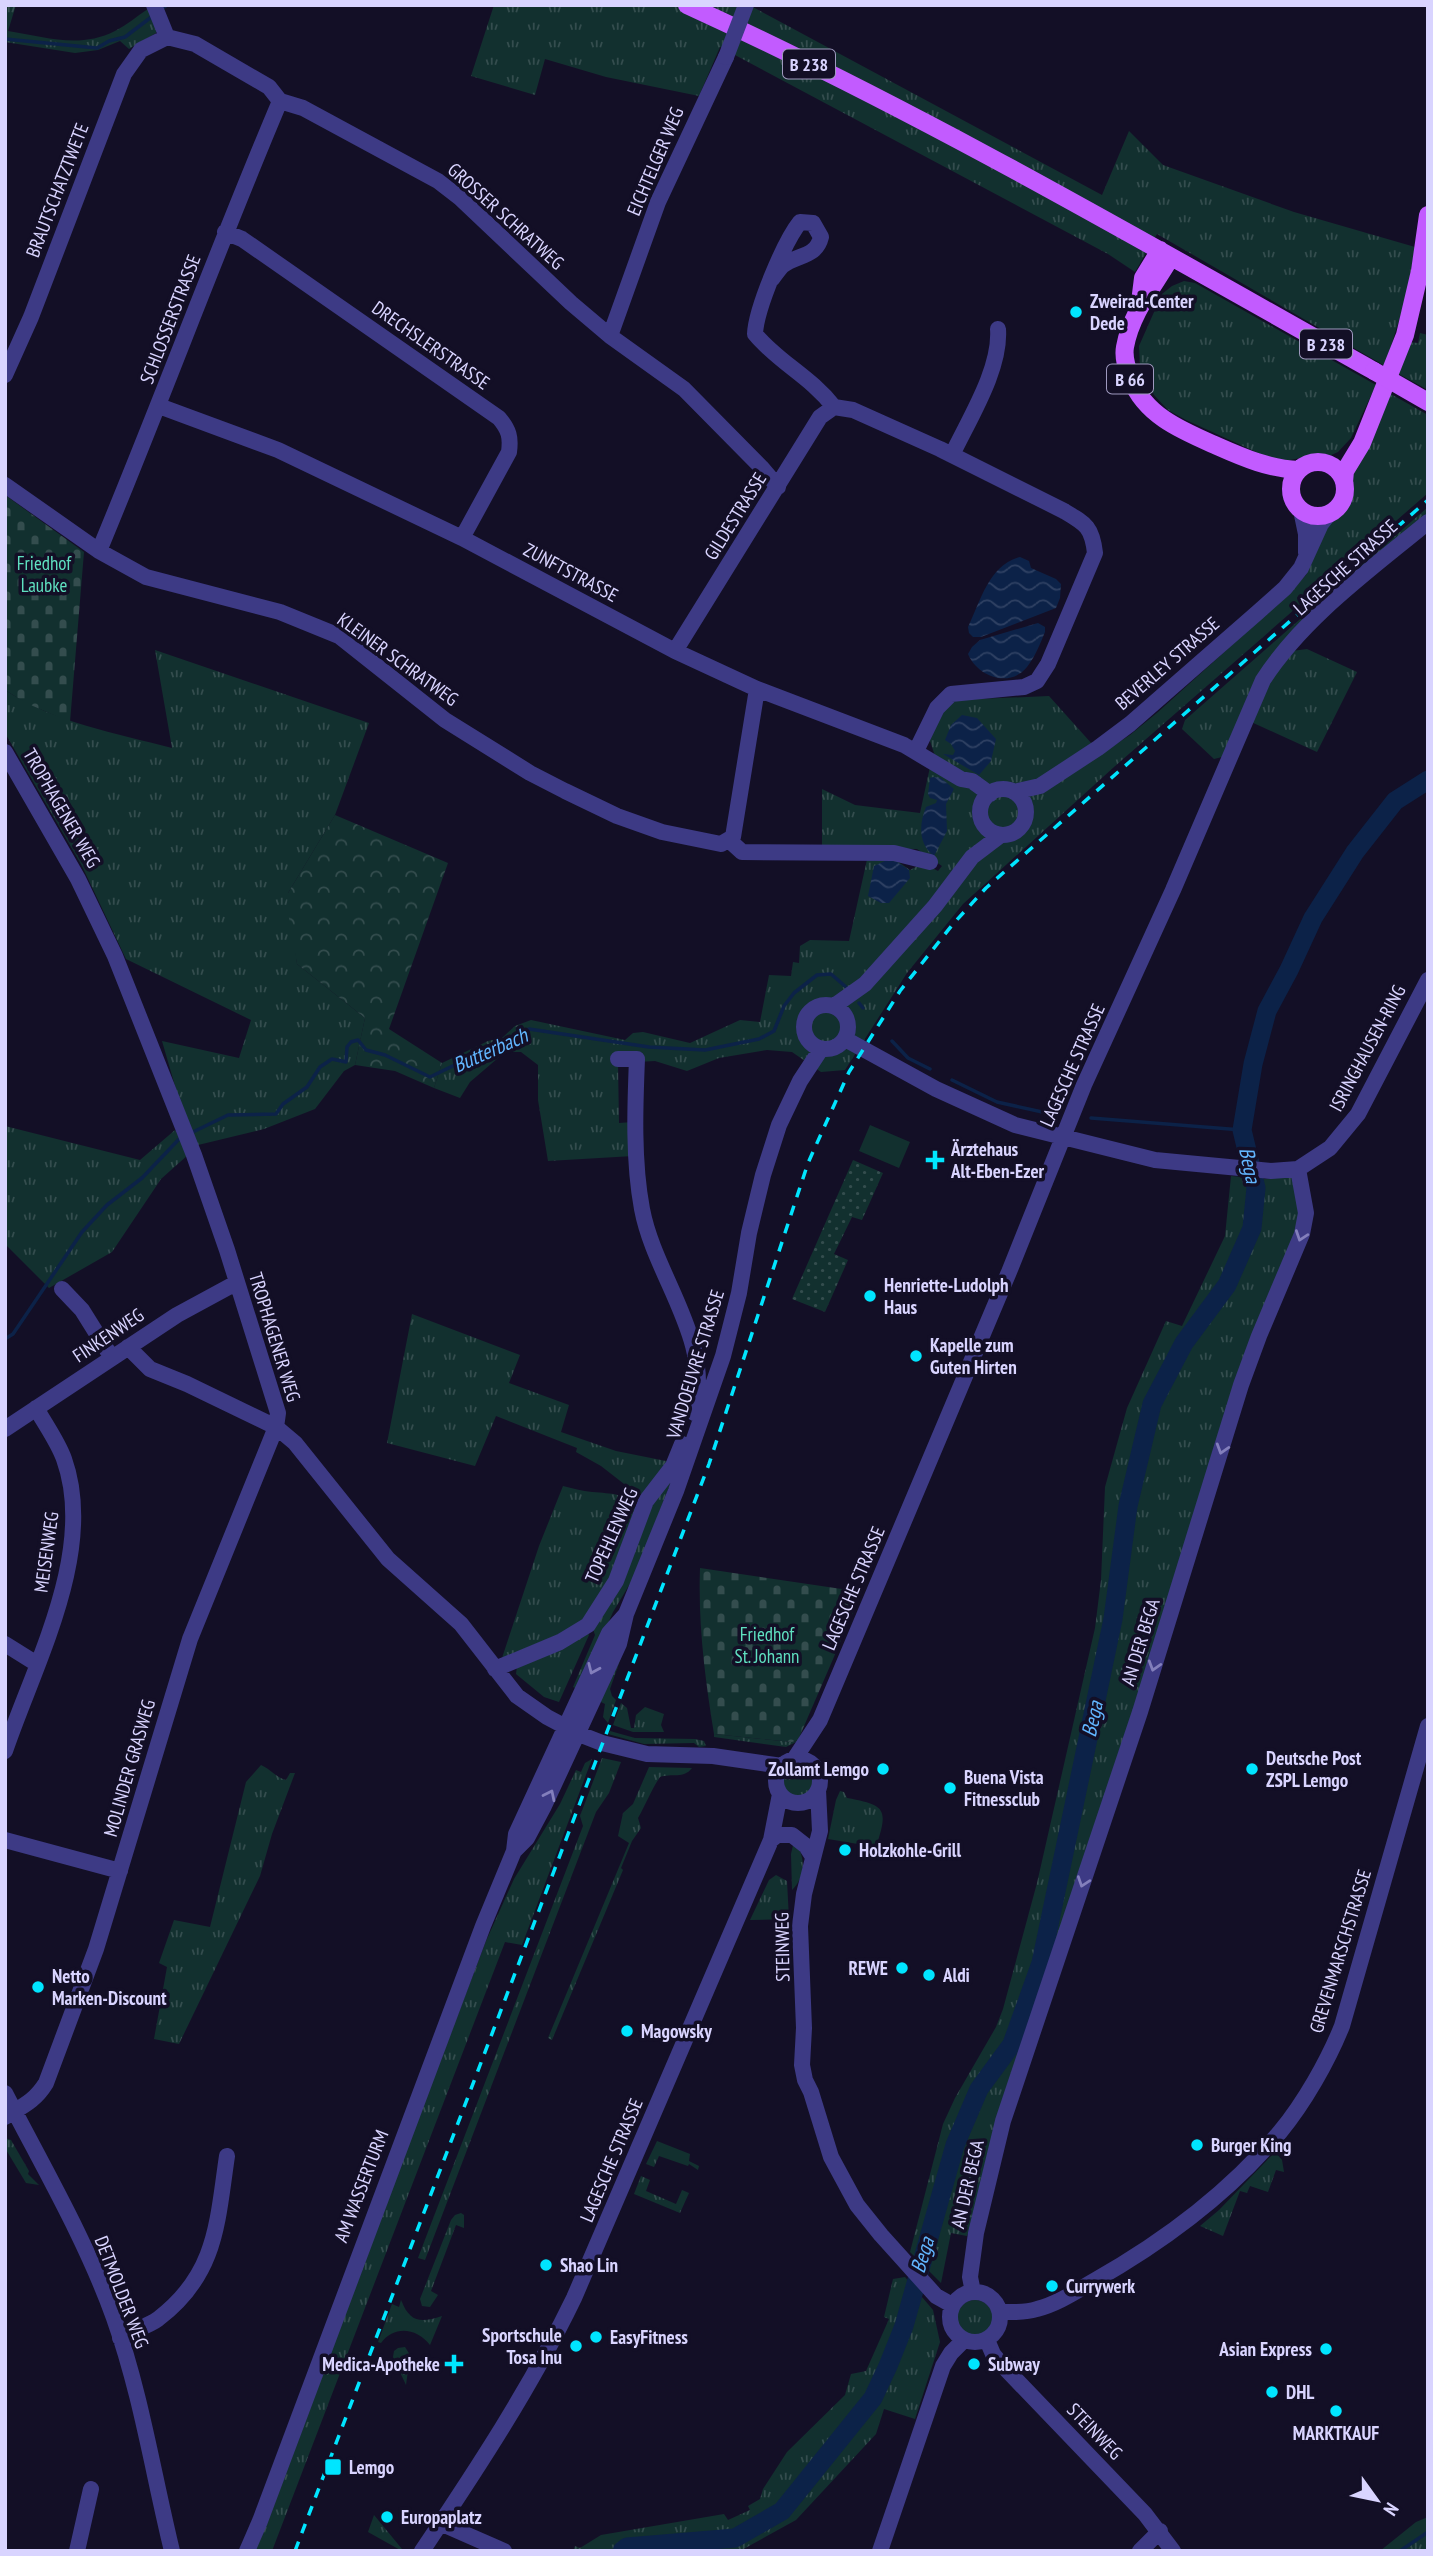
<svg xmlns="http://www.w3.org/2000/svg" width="1433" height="2556" font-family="'PT Sans Narrow',sans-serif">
<defs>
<pattern id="grass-tufts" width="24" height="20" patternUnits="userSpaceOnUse" patternTransform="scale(1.75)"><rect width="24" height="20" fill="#12302f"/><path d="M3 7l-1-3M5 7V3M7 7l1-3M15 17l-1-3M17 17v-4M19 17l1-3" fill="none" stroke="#344d4e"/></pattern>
<pattern id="forest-crowns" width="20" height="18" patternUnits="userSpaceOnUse" patternTransform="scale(1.75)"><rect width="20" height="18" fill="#12302f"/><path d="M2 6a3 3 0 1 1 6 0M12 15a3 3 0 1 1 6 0" fill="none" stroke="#344d4e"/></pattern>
<pattern id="cemetery-stones" width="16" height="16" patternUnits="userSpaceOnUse" patternTransform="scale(1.75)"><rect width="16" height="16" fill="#12302f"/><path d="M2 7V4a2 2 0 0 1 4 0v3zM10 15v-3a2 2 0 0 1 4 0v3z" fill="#344d4e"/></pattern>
<pattern id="park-dots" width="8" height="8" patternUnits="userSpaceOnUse" patternTransform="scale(1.75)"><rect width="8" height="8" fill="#12302f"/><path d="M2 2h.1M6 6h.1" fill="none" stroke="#344d4e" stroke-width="1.8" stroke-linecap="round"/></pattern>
<pattern id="water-waves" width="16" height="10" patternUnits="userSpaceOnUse" patternTransform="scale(1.75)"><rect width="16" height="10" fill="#0c2248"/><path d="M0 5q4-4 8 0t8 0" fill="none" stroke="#2f4163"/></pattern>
</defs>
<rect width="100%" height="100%" fill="#130f26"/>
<!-- grass -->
<path fill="url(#grass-tufts)" d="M5 5H16L8 31C45 37 80 49 115 31 127 25 137 16 148 9L158 27 156 33 129 49 120 41 98 50 75 53 5 42Z
M494 5H749L1102 195 1129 131 1163 165 1294 212 1415 247 1407 294 1385 366 1157 234 1135 272 1108 254 720 47 699 96 606 77 545 59 535 95 471 76Z
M1184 281 1195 283 1376 385 1351 438 1338 452 1329 456 1318 455 1278 462 1186 420 1168 410 1154 395 1140 365 1139 346 1162 294 1172 286Z
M1420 333 1428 335V390L1397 373 1409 342 1418 343Z
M1389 393 1428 415V493L1114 767 963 904 907 973 845 1070 821 1072 792 1052 767 1050 719 1058 687 1071 655 1061 618 1063 619 1123 633 1122V1156L548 1161 538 1100V1065L521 1052H505L470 1082 460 1098 434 1088 442 1063 488 1041 502 1038 515 1026 531 1020 625 1040 633 1033 643 1032 690 1043 740 1020 760 1022 769 975 791 976 793 962 799 963 800 946 810 940 849 941 868 855 897 861 910 870 923 863 938 871 942 866 917 849 822 848V789L855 805 920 813 930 767 935 756 928 735 944 707 954 700 1049 696 1101 754 1130 735 1158 712 1281 601 1306 575 1329 524 1343 513 1349 504 1352 496 1351 478Z
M1428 507V515L1319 609 1222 757 1214 759 1182 729 1185 720Z
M1307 649 1357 672 1317 752 1249 721 1263 687 1292 651Z
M155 650 369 723 335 815 288 893 297 964 365 1018 355 1065 344 1071 315 1109 264 1129 198 1145 187 1127 162 1041 239 1058 251 1020 126 959 82 866 5 733V690C56 723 115 733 172 748Z
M5 1126 140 1160 175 1130 189 1154 161 1179 112 1252 49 1288 5 1244Z
M1231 1176 1265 1179 1292 1176 1300 1216 967 2236 951 2233 941 2283 910 2252 943 2124 955 2098 996 2027 1003 2009 1037 1883 1095 1628 1101 1580 1105 1487 1127 1408 1166 1321 1182 1326 1225 1236Z
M412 1314 520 1355 509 1383 569 1405 561 1432 616 1451 671 1462 642 1494H637L601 1466 576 1452 577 1448 496 1416 475 1466 387 1443Z
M679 1461 634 1577 613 1612 579 1690 573 1687 595 1635 593 1629 650 1506Z
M563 1486C572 1488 582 1491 592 1492 612 1494 625 1492 638 1510L605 1590 577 1627 502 1658 539 1546Z
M587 1630 589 1635 559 1702 544 1697 516 1674 517 1666Z
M625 1646 610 1689 612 1696 616 1700 608 1723 603 1717 605 1704 599 1701Z
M621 1703 627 1708 631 1728H634L636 1715 645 1707 664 1714 661 1725 664 1732H633L613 1725Z
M610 1731 635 1738 695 1739 704 1741 706 1746 699 1747 694 1743 644 1744 608 1734Z
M714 1734 792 1742 800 1740 786 1747 714 1737Z
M602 1758 621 1762 609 1793 596 1812 425 2260 418 2258 583 1826 580 1816Z
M592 1759 522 1945 505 1942 272 2551H253L486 1941 514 1879 560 1804 576 1770 581 1772 585 1763Z
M782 1781a16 16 0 1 1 32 0a16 16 0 1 1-32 0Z
M261 1765C272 1770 275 1777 286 1780L290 1773H295L272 1834 260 1876 179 2044 154 2039 167 1967 159 1963 174 1920 210 1927 246 1782Z
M649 1767 692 1768C684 1779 671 1773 660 1777 651 1790 646 1804 638 1818L641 1828 632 1841 621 1868 623 1870 552 2040 548 2038 629 1843 618 1836 623 1813 633 1804Z
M840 1791 844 1792 847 1798C885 1805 889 1808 876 1847L828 1839 836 1800Z
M794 1841C806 1856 806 1876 792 1890L791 1854Z
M776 1875 787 1881 789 1919 750 1920 769 1880Z
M5 2138 11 2140 29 2171 28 2174 39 2185 26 2183 5 2148Z
M657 2141 690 2154 689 2161 699 2166 698 2170 689 2164 688 2166 659 2156 654 2167 646 2164Z
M1275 2152 1282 2160 1284 2172 1276 2170 1268 2192 1250 2186 1247 2193 1240 2191 1223 2236 1200 2226 1219 2210Z
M641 2176 650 2180 646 2191 676 2204 682 2190 689 2193 680 2213 634 2194Z
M461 2213 464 2215V2228L456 2225 431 2291 438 2295 430 2307 422 2306 420 2299 451 2220 455 2215Z
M905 2277 933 2310 940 2342 915 2419 884 2409 876 2434 796 2520 740 2551H573L575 2546 580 2548 601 2535 724 2514 728 2520 750 2510 748 2506 760 2499 763 2489 787 2452 845 2395 851 2374 866 2371 889 2319 884 2317 893 2279Z
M957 2318a18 18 0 1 1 36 0a18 18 0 1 1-36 0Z
M401 2300C410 2323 421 2323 442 2316L430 2345C417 2328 394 2325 381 2343L378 2342 392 2304 399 2307Z
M405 2347 410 2355 406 2385 393 2357 394 2351 398 2348Z
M374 2515 402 2549V2551L368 2532Z
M1428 2517V2551H1380L1416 2522Z"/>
<!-- forest -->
<path fill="url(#forest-crowns)" d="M335 815 448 863 389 1029 442 1063 434 1088 395 1071 355 1065 365 1018 297 964 287 907 288 893Z"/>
<!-- cemetery -->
<path fill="url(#cemetery-stones)" d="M5 495 84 552 70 722 26 703 5 690Z
M700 1568 862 1592 798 1740 792 1742 714 1734C705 1678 698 1625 700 1568Z"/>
<!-- park -->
<path fill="url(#park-dots)" d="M853 1160 883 1173 862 1220 852 1217 834 1254 848 1260 825 1312 792 1299Z"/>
<!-- pitch -->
<path fill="#12302f" d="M870 1125 910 1142 899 1168 859 1151Z"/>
<!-- water -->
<path fill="url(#water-waves)" d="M1020 557 1029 561 1031 568 1056 579 1061 584 1060 598 1056 608 981 637H973L969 633 968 627C981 600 989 565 1020 557Z
M1038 623 1045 627V632C1040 644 1035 657 1027 667 1009 689 977 676 968 654L972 647 980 640Z
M962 715 977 718 996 739 991 761 979 775 943 754 953 755 955 751 951 744 945 740 951 725Z
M933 777 941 778 954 789 946 804 947 831 934 856C918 844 919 824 926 807L936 803 937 800 930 798 928 794 930 778Z
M887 860 897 862 909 870 910 878 889 903H881L868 896 874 866Z"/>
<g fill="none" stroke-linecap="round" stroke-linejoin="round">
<!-- stream -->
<path stroke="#0c2248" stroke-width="3.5" d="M160 10 167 5
M5 39 97 48 109 41 125 37 154 15
M859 1003 863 1008
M892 1041 908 1058 930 1069
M952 1080 997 1102 1056 1115
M1091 1118 1242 1130
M193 1132 228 1115 276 1114 283 1104 307 1087 320 1067 332 1059 346 1062 347 1047 351 1042 358 1040 366 1050 385 1055 430 1077 529 1029 649 1047 705 1050 759 1039 774 1031 784 1006 794 993 817 975 831 974 846 987
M5 1339 13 1334 82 1232 107 1205 142 1178 182 1136
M1400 2551 1428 2532"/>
<!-- river -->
<path stroke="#0c2248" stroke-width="19" d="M622 2551 627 2547 735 2538 782 2511 873 2398 888 2366 904 2326 955 2145 979 2089 1012 2044 1041 1963 1113 1619 1128 1506 1152 1404 1184 1343 1227 1285 1252 1228 1256 1188 1242 1130 1253 1064 1267 1011 1289 970 1313 918 1355 852 1395 801 1428 780"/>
<!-- minor -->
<path stroke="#3d3a85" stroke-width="16" d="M154 5 167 37
M167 37 195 44 269 87 280 101 303 108 438 181 460 198 571 303 610 336 684 389 761 467 778 487
M225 232 242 239 499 418C509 430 511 437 509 452L462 538
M772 279C775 275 779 269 782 266 797 254 816 258 821 237L813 223 800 222C784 242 756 309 755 334 779 363 810 376 834 407
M610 336 658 202 726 57
M5 375 31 317 124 74 141 50 167 37
M159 406 278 450 462 538 675 651 757 689 904 745 961 779 972 781 990 794
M952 455C969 419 1001 369 998 329
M5 485 99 551 146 577 280 612 339 636 445 720 530 773 565 791 617 816 662 832 721 844 733 837 757 689
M1301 510 1306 534V553
M99 551C161 402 217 250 280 101
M675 651 820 417 834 407 853 410 940 449 1064 511C1086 524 1092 527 1095 553L1048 664 1037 681 1024 687 951 694 937 708 916 751
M5 752 78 879 115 956 194 1155 227 1250 278 1413 276 1427 190 1639 96 1949 46 2083C35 2101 23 2106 5 2117
M980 812a23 23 0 1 1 46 0a23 23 0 1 1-46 0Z
M1014 792 1040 786 1098 748 1130 724 1257 613 1285 588 1301 568 1321 524 1329 514
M730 841 742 852 894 853 930 862
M804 1027a22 22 0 1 1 44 0a22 22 0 1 1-44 0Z
M834 1006 865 984 935 906 972 857 1001 835
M845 1039 936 1089 1015 1125 1155 1160 1271 1171 1298 1169 1330 1148 1358 1114 1428 980
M618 1059H637C635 1107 633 1161 642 1209 655 1278 714 1340 694 1413
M62 1289 82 1310 112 1358
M128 1347 150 1369 187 1384 276 1427 295 1443 388 1559 461 1624 517 1696 547 1717 579 1734 602 1743 647 1754 713 1756 782 1766
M5 1429 177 1315 236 1283
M5 1644 37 1664
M495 1669 560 1642 588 1625 616 1581 646 1501 673 1466 682 1444
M5 1751C34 1665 97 1551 64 1459 58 1442 45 1424 36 1408
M795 1758 820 1720 1009 1272 1084 1085 1173 890 1263 680C1304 617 1370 570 1428 522
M776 1781a22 22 0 1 1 44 0a22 22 0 1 1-44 0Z
M818 1790 820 1831 804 1894 800 1926 804 2028 802 2065 805 2080 811 2092 831 2157 857 2205 881 2235 936 2296 952 2305
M5 1840 120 1871
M771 1840 777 1835H792L806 1846 813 1857
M514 1851 527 1838 544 1806 619 1644 626 1614 676 1491 723 1356 739 1293 749 1233 763 1175 779 1125 800 1081 821 1049
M5 2093C43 2167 86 2240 114 2318 141 2394 153 2473 172 2551
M950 2317a25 25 0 1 1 50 0a25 25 0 1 1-50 0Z
M973 2292 970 2277 976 2233 1003 2121 1140 1712 1241 1385 1259 1336 1302 1234 1306 1213 1298 1169
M1000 2312C1012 2312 1025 2313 1037 2309 1057 2304 1075 2292 1094 2281 1163 2242 1229 2193 1280 2132 1304 2103 1328 2061 1342 2026L1428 1726
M120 2338C132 2330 147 2327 158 2319 217 2274 217 2223 227 2156
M987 2340 993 2354 1003 2366 1145 2514 1173 2551
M440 2523 504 2551
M77 2551 91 2489
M247 2551 260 2521 483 1926 514 1851 516 1834 609 1633 626 1614
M422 2551C477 2469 531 2387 574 2298L771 1840 780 1794
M880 2551 943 2366 951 2353 964 2340
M1140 2551 1160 2531"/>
<!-- major -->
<path stroke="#c25bff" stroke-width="18" d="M687 5C923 113 1148 244 1374 371
M1171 257C1154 286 1131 313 1125 347 1123 358 1127 369 1131 379 1145 416 1183 431 1217 446 1244 458 1270 469 1299 470
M1140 302 1143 278 1160 250
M1291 489a27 27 0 1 1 54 0a27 27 0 1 1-54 0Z
M1344 482 1345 471 1362 443 1405 335 1420 271 1428 215"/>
<!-- rail -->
<path stroke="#00e5ff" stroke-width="3.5" stroke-dasharray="10 9" stroke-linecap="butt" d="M295 2551 709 1464 808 1163 849 1072 900 991 953 924 986 888 1428 500"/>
<!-- minor-bridge -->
<path stroke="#3d3a85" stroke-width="16" d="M726 57 746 5"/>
<!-- major-bridge -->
<path stroke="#c25bff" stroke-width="18" d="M1374 371 1428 402"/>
</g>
<!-- one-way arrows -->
<defs><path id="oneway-chevron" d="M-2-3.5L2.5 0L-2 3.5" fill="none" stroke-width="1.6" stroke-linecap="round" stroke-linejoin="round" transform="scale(1.75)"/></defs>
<g stroke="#837fbc">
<use href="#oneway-chevron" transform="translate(1301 1236) rotate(109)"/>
<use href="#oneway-chevron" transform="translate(1222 1449) rotate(107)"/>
<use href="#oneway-chevron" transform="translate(1154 1666) rotate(107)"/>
<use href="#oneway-chevron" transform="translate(593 1669) rotate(114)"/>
<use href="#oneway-chevron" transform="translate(550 1795) rotate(-64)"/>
<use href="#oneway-chevron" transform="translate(1083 1882) rotate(109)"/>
</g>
<!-- markers -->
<g fill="#00e5ff" stroke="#130f26" stroke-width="2.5">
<circle cx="1076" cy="312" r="7"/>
<path d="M931.5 1149.5h7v7h7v7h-7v7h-7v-7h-7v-7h7z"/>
<circle cx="870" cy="1296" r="7"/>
<circle cx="916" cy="1356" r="7"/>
<circle cx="883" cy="1769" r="7"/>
<circle cx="1252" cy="1769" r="7"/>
<circle cx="950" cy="1788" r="7"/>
<circle cx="845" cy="1850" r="7"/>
<circle cx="902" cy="1968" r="7"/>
<circle cx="929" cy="1975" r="7"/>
<circle cx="38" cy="1987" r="7"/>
<circle cx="627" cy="2031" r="7"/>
<circle cx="1197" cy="2145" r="7"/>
<circle cx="546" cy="2265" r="7"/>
<circle cx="1052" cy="2286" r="7"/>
<circle cx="596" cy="2337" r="7"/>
<circle cx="576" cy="2346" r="7"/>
<circle cx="1326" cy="2349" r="7"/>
<path d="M450.5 2353.5h7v7h7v7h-7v7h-7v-7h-7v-7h7z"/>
<circle cx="974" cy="2364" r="7"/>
<circle cx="1272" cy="2392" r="7"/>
<circle cx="1336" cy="2411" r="7"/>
<rect x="324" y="2458" width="18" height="18" rx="3.5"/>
<circle cx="387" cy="2517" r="7"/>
</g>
<g text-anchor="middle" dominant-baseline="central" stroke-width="7" stroke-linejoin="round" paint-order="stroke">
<!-- shield labels -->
<g fill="#130f26" stroke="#9e99be" stroke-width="2">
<rect x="783" y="49.5" width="52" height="29" rx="5"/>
<rect x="1300" y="329.5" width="52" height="29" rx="5"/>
<rect x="1107" y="364.5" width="46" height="29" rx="5"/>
</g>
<g font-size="18" font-weight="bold" fill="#d9d4ff">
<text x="809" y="64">B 238</text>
<text x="1326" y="344">B 238</text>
<text x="1130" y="379">B 66</text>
</g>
<!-- street labels -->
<g font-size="19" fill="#d9d4ff" stroke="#130f26">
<text transform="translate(655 161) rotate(-67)">EICHTELGER WEG</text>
<text transform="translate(57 190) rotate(-69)">BRAUTSCHATZTWETE</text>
<text transform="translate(506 216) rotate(42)">GROSSER SCHRATWEG</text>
<text transform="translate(170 319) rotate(-69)">SCHLOSSERSTRASSE</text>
<text transform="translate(431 345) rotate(35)">DRECHSLERSTRASSE</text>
<text transform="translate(735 516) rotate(-58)">GILDESTRASSE</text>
<text transform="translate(1345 567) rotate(-42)">LAGESCHE STRASSE</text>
<text transform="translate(571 572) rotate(28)">ZUNFTSTRASSE</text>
<text transform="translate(398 659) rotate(36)">KLEINER SCHRATWEG</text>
<text transform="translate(1167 663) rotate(-41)">BEVERLEY STRASSE</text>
<text transform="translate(62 808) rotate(60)">TROPHAGENER WEG</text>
<text transform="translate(1367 1048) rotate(-62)">ISRINGHAUSEN-RING</text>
<text transform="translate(1072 1065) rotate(-66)">LAGESCHE STRASSE</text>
<text transform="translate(108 1335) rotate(-34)">FINKENWEG</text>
<text transform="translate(275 1337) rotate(73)">TROPHAGENER WEG</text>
<text transform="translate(695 1364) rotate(-73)">VANDOEUVRE STRASSE</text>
<text transform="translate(611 1535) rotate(-66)">TOPEHLENWEG</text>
<text transform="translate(46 1552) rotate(-82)">MEISENWEG</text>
<text transform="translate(853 1588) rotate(-67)">LAGESCHE STRASSE</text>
<text transform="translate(1140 1642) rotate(-73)">AN DER BEGA</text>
<text transform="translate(129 1768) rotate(-74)">MOLINDER GRASWEG</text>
<text transform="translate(782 1947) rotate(-91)">STEINWEG</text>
<text transform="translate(1340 1951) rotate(-73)">GREVENMARSCHSTRASSE</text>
<text transform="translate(611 2160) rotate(-67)">LAGESCHE STRASSE</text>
<text transform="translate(967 2184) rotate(-77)">AN DER BEGA</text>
<text transform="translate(361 2186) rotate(-69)">AM WASSERTURM</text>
<text transform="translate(122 2292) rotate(69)">DETMOLDER WEG</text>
<text transform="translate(1095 2431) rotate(46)">STEINWEG</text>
</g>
<!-- poi labels -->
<g font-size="19" font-weight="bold" fill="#d9d4ff" stroke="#130f26" text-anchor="start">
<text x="1090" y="301">Zweirad-Center<tspan x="1090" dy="22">Dede</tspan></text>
<text x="951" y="1149">Ärztehaus<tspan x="951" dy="22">Alt-Eben-Ezer</tspan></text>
<text x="884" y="1285">Henriette-Ludolph<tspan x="884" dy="22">Haus</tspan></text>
<text x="930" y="1345">Kapelle zum<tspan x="930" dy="22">Guten Hirten</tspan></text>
<text x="1266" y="1758">Deutsche Post<tspan x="1266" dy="22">ZSPL Lemgo</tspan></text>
<text x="869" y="1769" text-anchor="end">Zollamt Lemgo</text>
<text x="964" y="1777">Buena Vista<tspan x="964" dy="22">Fitnessclub</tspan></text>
<text x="859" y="1850">Holzkohle-Grill</text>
<text x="888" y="1968" text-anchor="end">REWE</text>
<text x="943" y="1975">Aldi</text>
<text x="52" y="1976">Netto<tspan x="52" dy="22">Marken-Discount</tspan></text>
<text x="641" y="2031">Magowsky</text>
<text x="1211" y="2145">Burger King</text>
<text x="560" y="2265">Shao Lin</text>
<text x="1066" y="2286">Currywerk</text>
<text x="562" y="2335" text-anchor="end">Sportschule<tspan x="562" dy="22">Tosa Inu</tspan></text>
<text x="610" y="2337">EasyFitness</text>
<text x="1312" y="2349" text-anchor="end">Asian Express</text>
<text x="440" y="2364" text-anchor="end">Medica-Apotheke</text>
<text x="988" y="2364">Subway</text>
<text x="1286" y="2392">DHL</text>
<text x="1336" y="2433" text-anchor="middle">MARKTKAUF</text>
<text x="349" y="2467">Lemgo</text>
<text x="401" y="2517">Europaplatz</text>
</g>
<!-- park labels -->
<g font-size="19" fill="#5fe0c0" stroke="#130f26">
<text x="44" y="563">Friedhof<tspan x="44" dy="22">Laubke</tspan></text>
<text x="767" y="1634">Friedhof<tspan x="767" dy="22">St. Johann</tspan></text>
</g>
<!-- water labels -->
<g font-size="21" font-style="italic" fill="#62b6ff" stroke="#130f26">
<text transform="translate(490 1050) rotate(-24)">Butterbach</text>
<text transform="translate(1250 1165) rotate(78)">Bega</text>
<text transform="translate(1092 1719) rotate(-78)">Bega</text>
<text transform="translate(922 2255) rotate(-73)">Bega</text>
</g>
</g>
<!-- border -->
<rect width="1433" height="2556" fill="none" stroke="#d9d4ff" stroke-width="14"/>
<!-- north arrow -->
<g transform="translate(1377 2500) rotate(123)" stroke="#130f26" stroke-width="5" paint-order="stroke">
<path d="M0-5L12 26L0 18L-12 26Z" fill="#d9d4ff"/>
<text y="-10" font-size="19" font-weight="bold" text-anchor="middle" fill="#d9d4ff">N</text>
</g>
</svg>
